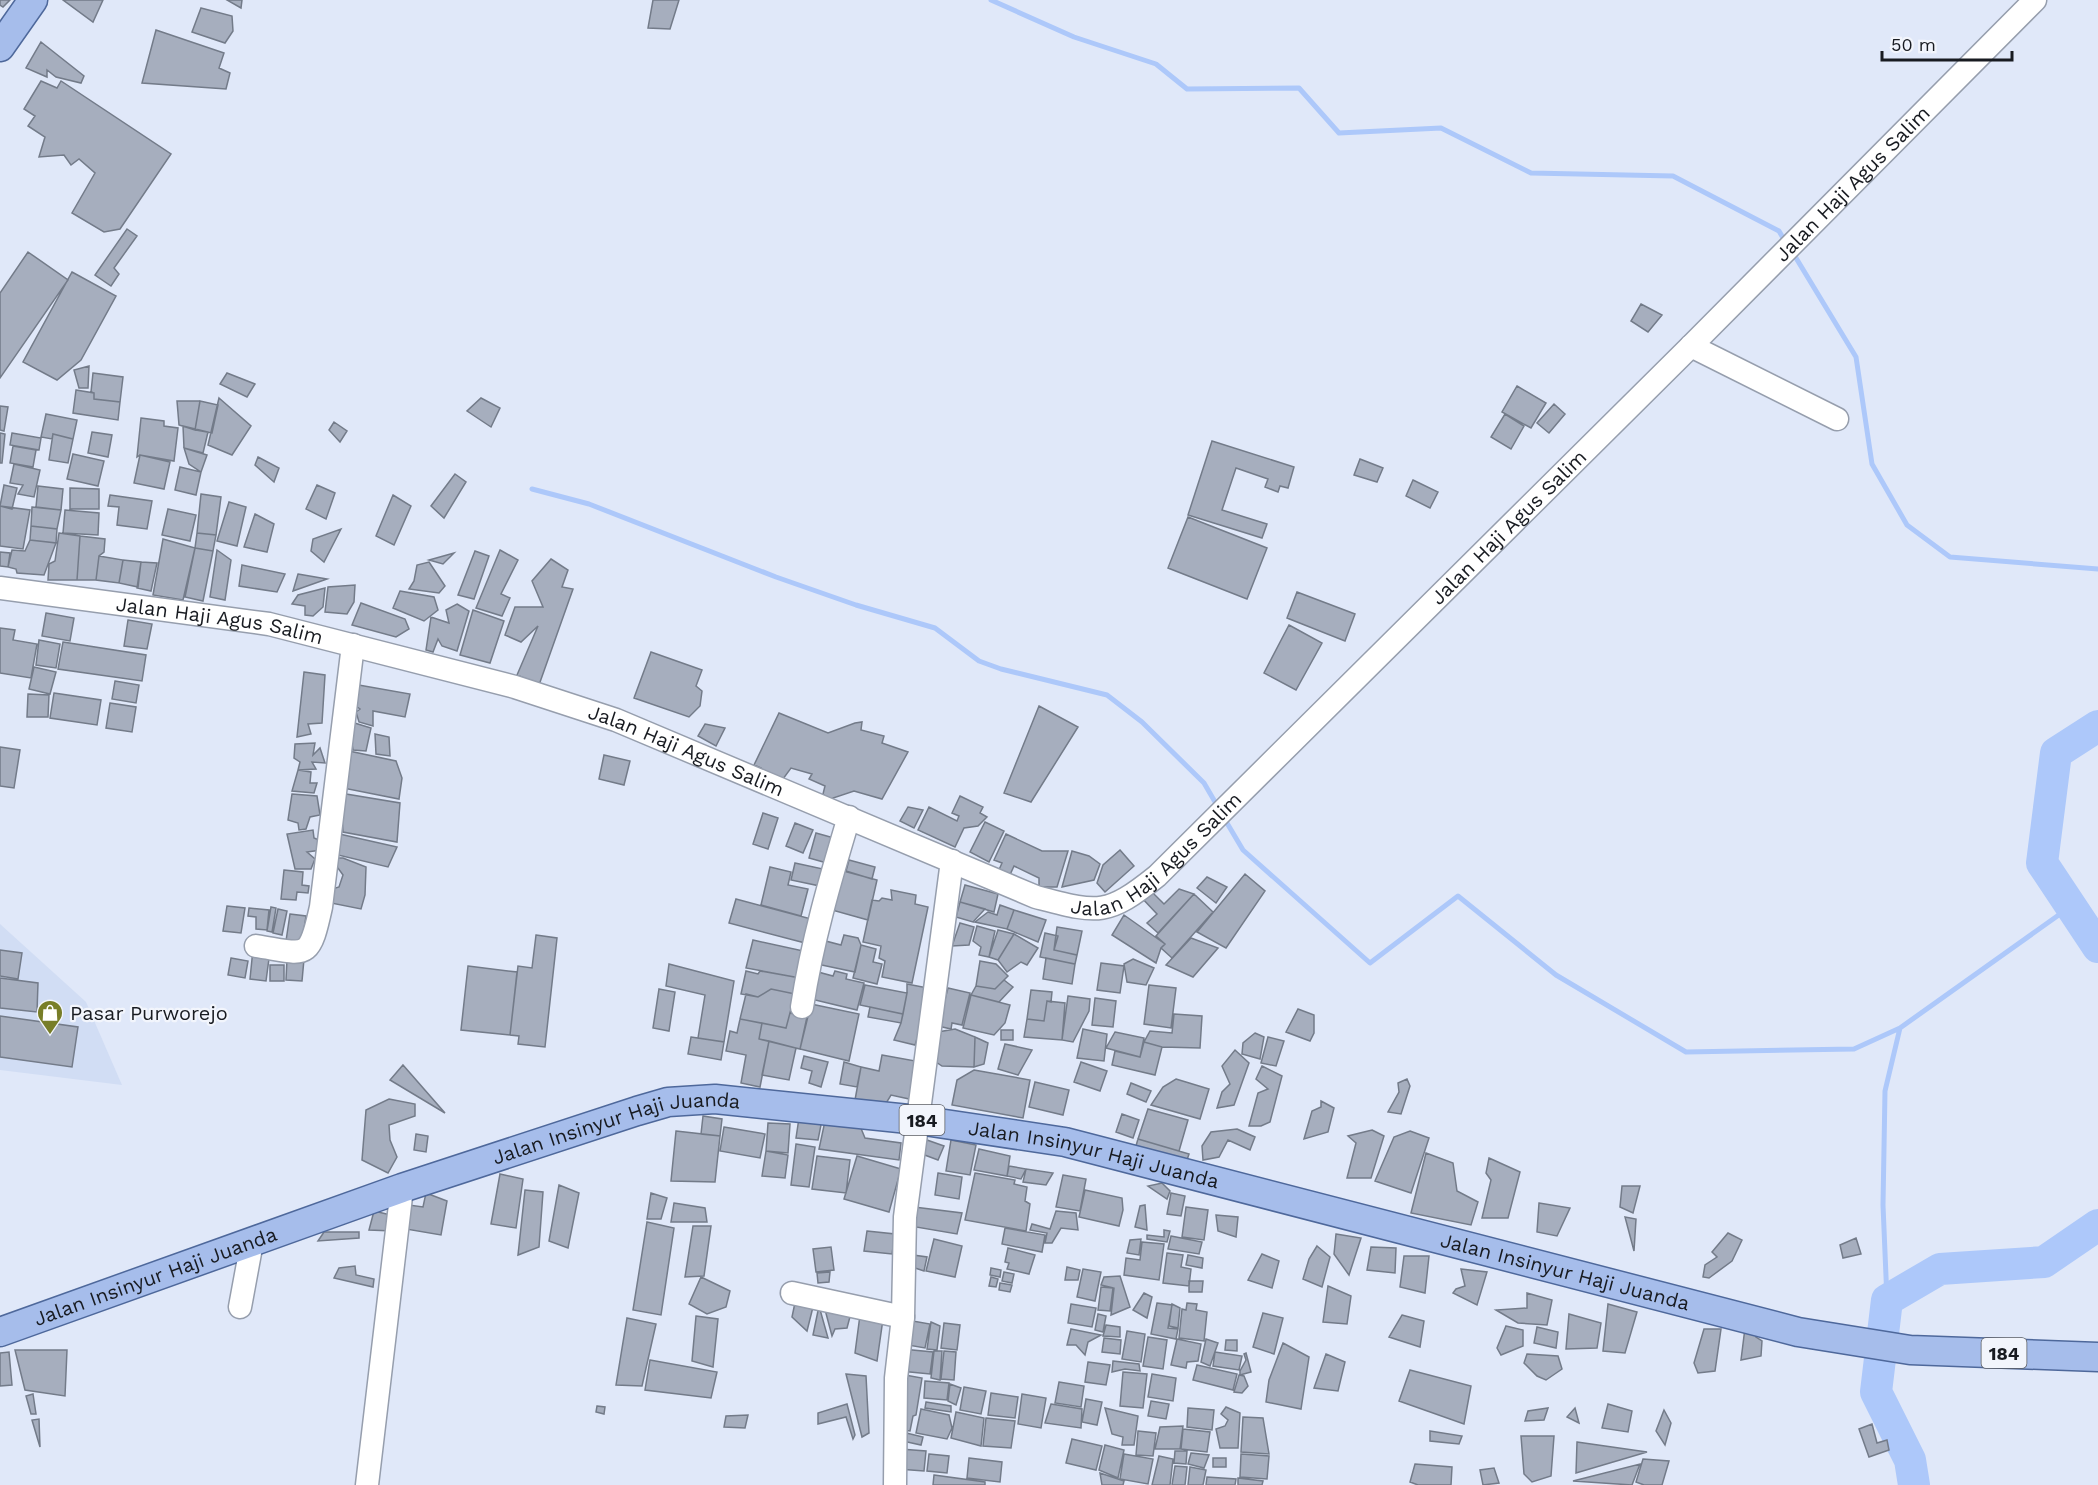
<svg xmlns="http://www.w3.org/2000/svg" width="2098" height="1485" font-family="'Work Sans',sans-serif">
<rect width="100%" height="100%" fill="#e0e8f9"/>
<!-- built -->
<path fill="#d1ddf4" d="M0 924 86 1002 122 1085 0 1070Z"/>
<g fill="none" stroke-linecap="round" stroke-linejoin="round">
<!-- stream -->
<path stroke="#adc8fa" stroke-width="5" d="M991 0 1074 37 1156 64 1187 89 1299 88 1339 133 1441 128 1531 173 1673 176 1779 231 1786 243
M1793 253 1856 357 1872 464 1907 525 1950 557 2098 569
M532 489 589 504 776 577 856 605 935 628 979 661 1001 669 1107 695 1142 722 1204 783 1218 807
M1224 818 1243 850 1370 963 1458 896 1556 975 1686 1052 1854 1049 1900 1028 2070 907
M1887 1300 1883 1205 1885 1091 1900 1028"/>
<!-- river -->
<path stroke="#adc8fa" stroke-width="32" d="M2098 726 2056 753 2042 863 2098 947
M1914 1485 1910 1460 1876 1392 1887 1300 1940 1269 2044 1262 2098 1225"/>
</g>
<!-- building -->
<path fill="#a6aebe" stroke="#737b89" stroke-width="1.5" d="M0 0H10L3 7 0 5Z
M63 0H103L93 22Z
M227 0H242L241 8Z
M653 0H679L670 29 648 28Z
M201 8 232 16 233 31 225 43 192 32Z
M156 30 224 53 219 68 230 73 226 89 142 83Z
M41 42 84 76 81 83 56 77 47 70V77L26 68Z
M41 81 57 88 61 81 171 154 120 229 104 232 72 213 95 173 79 159 71 165 64 155 39 157 45 137 28 126 35 116 24 109Z
M127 229 137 236 114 268 119 274 111 286 95 275Z
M28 252 68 280 0 378V293Z
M72 272 116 296 81 360 57 380 23 362Z
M1641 304 1662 315 1648 332 1631 321Z
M89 366 88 388H79L74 370Z
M93 373 123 377 120 402 94 399V393L91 392Z
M227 373 255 384 247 397 220 384Z
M1517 386 1546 403 1531 428 1502 412Z
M76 390 94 393V399L120 402 118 420 73 413Z
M219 398 251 426 232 455 208 445Z
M481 398 500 408 491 427 467 411Z
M177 401H200L195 430 179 425Z
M200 401 218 405 212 433 195 430Z
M1554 404 1565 414 1549 433 1537 423Z
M0 406 8 407 4 431 0 430Z
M46 414 77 420 73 439 53 434 52 439 41 437Z
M1505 414 1524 426 1511 449 1491 437Z
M141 418 164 421V426L178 428 174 461 140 455 137 457Z
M334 422 347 431 340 442 329 430Z
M183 426 208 432 203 453 184 448Z
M92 432 112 435 108 457 88 453Z
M0 433 5 434 2 463H0Z
M12 433 41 438 39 450 10 445Z
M53 434 73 439 68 463 49 460Z
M1212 441 1294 467 1288 488 1280 486 1278 492 1265 487 1268 479 1236 468 1222 510 1267 524 1262 538 1188 515Z
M13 446 36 450 33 467 10 463Z
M184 448 207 455 201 472 189 464Z
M73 454 104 461 98 486 67 479Z
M140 455 170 462 164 489 134 483Z
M258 457 279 468 274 482 255 465Z
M1360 459 1383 468 1377 482 1354 475Z
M14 464 40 470 34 497 18 494 23 485 10 483Z
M180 467 201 472 196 495 175 490Z
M455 474 466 482 444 518 431 506Z
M1413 480 1438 492 1430 508 1406 496Z
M4 485 17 488 12 509 0 506Z
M317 485 335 493 326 519 306 509Z
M38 486 63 489 61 510 36 507Z
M70 488 99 489V509H70Z
M201 494 221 497 216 535 197 533Z
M110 495 152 501 147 529 117 525 119 507 108 506Z
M393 495 411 506 394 545 376 536Z
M229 502 246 507 237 546 217 541Z
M0 506 30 510 23 549 0 546Z
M32 507 61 510 57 529 31 526Z
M168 509 196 515 190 541 162 535Z
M65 510 99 513 98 535 63 533Z
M255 514 274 524 267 552 244 547Z
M1188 517 1267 548 1247 599 1168 568Z
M31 526 57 529 56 543 30 540Z
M341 529 324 562 311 551 313 539Z
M59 533 80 536 77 580H48L49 564 55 561Z
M197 533 216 535 213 551 195 548Z
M80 536 105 539 104 552 99 556 96 580H77Z
M163 539 195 548 183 600 153 595Z
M30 540 56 543 44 575 17 573 16 569 8 567 12 550 25 551Z
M195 548 213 551 203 601 185 597Z
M217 550 231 560 225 600 210 597Z
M500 550 518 560 501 594 510 598 502 616 476 608Z
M475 551 489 556 474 599 458 595Z
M0 552 10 553 8 567 0 566Z
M454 553 443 564 429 560Z
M99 556 123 560 119 583 96 580Z
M551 559 568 570 562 587 573 589 539 685 517 675 538 626 521 642 505 635 515 607H543L532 581Z
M123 560 141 562 138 587 119 583Z
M141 562 157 563 151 591 137 588Z
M429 562 445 586 439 593 409 589 414 581 417 565Z
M242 565 285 574 277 592 239 586Z
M298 574 327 579 293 591Z
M355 585 354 602 347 614 325 612 328 587Z
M325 588 323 607 313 616 305 615V606L292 604 298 595Z
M400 591 434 597 438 610 424 621 393 608Z
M1297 592 1355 614 1345 641 1287 618Z
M361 603 405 619 409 629 396 637 352 625Z
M457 604 469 611 457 651 442 646 438 639 433 652 426 650 431 617 449 623 446 610Z
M473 610 504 621 490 663 460 655Z
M46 613 74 618 70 641 42 636Z
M128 620 152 624 147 649 124 646Z
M1289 625 1322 643 1296 690 1264 673Z
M0 628 15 630 13 640 37 644 31 678 0 673Z
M39 640 60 644 56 668 36 665Z
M63 642 146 655 142 681 58 669Z
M651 652 702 670 696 686 702 691 700 706 689 717 634 698Z
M34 667 56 672 50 694 29 689Z
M304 672 325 675 322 723 308 724 311 734 297 737Z
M115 681 139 685 136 703 112 699Z
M353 684 410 694 405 717 373 711V726L359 722 356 712 360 709 350 702Z
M54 693 101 700 97 725 50 718Z
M28 694 49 695 48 717H27Z
M110 703 136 707 132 732 106 728Z
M1039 706 1078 727 1031 802 1004 793Z
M779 713 828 733 855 723 862 722 861 730 884 736 882 743 908 752 882 799 854 791 833 798 831 804 823 794 825 786 809 779 812 774 791 768 783 779 758 772 761 768 754 765Z
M348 721 371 728 366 751 353 750Z
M705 724 725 728 716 746 698 736Z
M375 734 389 737 390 756 376 754Z
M315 743 313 755 320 748 325 763 312 762 316 769 298 770 300 762 294 758 295 744Z
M0 747 20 750 14 788 0 786Z
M349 751 396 761 402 778 399 799 343 788Z
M604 755 630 761 624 785 599 779Z
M298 770 311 772 310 783H317L314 793 292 791Z
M340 793 400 803 397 842 343 832Z
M292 794 317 796 320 815 310 817 306 829 299 830 298 823 288 820Z
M960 796 983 807 980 813 987 817 978 826 964 828 955 847 918 830 929 807 957 821 959 816 952 813Z
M908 807 923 810 914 828 900 821Z
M763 813 778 818 768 849 753 844Z
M985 822 1004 831 989 862 970 852Z
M795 823 813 830 803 853 786 846Z
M313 830 314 838 319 840 321 850 307 852 315 859 311 869H295L287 834Z
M335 833 397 847 388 867 338 855Z
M816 833 834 838 827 863 809 858Z
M1006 834 1042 851H1068L1057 887H1039V878L1014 866 1009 877 998 872 1002 863 994 860Z
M1120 850 1134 866 1105 892 1097 883 1103 865Z
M1072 851 1089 856 1100 864 1094 880 1062 887Z
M330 858H343L366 867 365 895 361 909 326 902 329 890 339 887 343 875 338 868 330 865Z
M849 860 875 867 872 879 846 871Z
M795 863 823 869 820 886 791 880Z
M770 867 791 872 788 885 808 889 801 916 761 905Z
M836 869 877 880 868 920 832 910Z
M284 870 303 872 302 885 309 886 308 893 297 892 296 900 281 899Z
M1245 874 1265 891 1226 948 1197 932Z
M1207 877 1227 887 1216 903 1197 888Z
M965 885 998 894 994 912 960 902Z
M1179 889 1194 894 1158 933 1147 923 1157 914 1141 897 1153 893 1164 904Z
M891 890 916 895 915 904 928 907 912 983 882 977 885 961 879 958 881 946 863 942 872 900 879 901 882 898 892 900Z
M1194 894 1213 912 1172 958 1161 948 1165 944 1156 936Z
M736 899 815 920 809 944 729 923Z
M960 902 985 909 973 922 956 917Z
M1000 905 1014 910 1007 929 975 922 988 912 997 915Z
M227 906 245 908 241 933 223 931Z
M271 907 276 908 272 932 267 931Z
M249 908 269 910 267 930 256 929V917L248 916Z
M278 909 287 911 282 935 273 933Z
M1014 910 1046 920 1038 942 1007 929Z
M290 914 306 916 302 943 286 941Z
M1124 915 1165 944 1161 948 1156 963 1112 935Z
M960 923 974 927 969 945 952 946Z
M977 926 995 931 989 957 979 955 981 947 973 941Z
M1057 927 1082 931 1077 955 1054 950Z
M998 930 1014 934 998 960 989 957Z
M1045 933 1058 936 1054 950 1077 955 1075 964 1040 957Z
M1014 934 1038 948 1027 965 1021 962 1007 972 998 960Z
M536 935 557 938 545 1047 518 1044 519 1036 510 1035 518 966 532 968Z
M844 935 858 938 861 945 855 972 812 963 818 939 841 945Z
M1191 938 1218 948 1193 977 1166 965Z
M753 940 808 952 800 978 746 968Z
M861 945 876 949 873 962 882 964 877 984 853 978Z
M253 949 270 951 266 981 250 979Z
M0 950 22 953 18 979 0 976Z
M231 958 248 961 245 978 228 975Z
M1046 958 1075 964 1072 984 1043 979Z
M287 959H304L302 981 286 980Z
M1133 959 1154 968 1146 985 1127 982 1124 964Z
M980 961 996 964 1008 976 995 989 976 986Z
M1101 963 1124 966 1120 993 1097 990Z
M669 964 734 981 724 1042 698 1038 705 995 666 986Z
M270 965H284V981H270Z
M468 966 517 972 510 1035 461 1030Z
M746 971 758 974 760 971 800 978 795 994 771 989 758 997 741 994Z
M835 971 847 974 846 979 864 983 857 1010 811 999 818 972 833 976Z
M0 978 38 983 37 1012 0 1008Z
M1004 980 1013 987 999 1002 971 995 976 986 995 989Z
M907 984 933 989 915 1045 894 1040 901 1023 907 993Z
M865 985 907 993 903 1014 860 1005Z
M1149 985 1176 988 1171 1028 1144 1024Z
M948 988 970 993 962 1025 952 1023 951 1029 938 1026Z
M659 989 675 992 669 1031 653 1028Z
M771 989 795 994 786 1028 740 1019 746 994 758 997Z
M1031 990 1052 992 1051 1002 1047 1001 1044 1021 1027 1019Z
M971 995 1010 1005 1005 1023 994 1035 963 1028Z
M1068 996 1090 999 1089 1011 1073 1042 1062 1040Z
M1095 998 1116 1001 1113 1027 1092 1025Z
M1047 1001 1065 1003 1062 1040 1024 1037 1027 1019 1044 1021Z
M811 1004 859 1014 849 1061 800 1049Z
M870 1007 903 1014 901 1023 868 1017Z
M1298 1009 1314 1015V1033L1310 1041 1286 1032Z
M790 1013 807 1017 800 1049 759 1039 762 1023 786 1028Z
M1174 1014 1202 1016 1200 1048 1162 1047 1144 1042 1150 1031 1172 1033Z
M0 1016 78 1027 72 1067 0 1057Z
M740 1019 762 1023 759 1039 769 1041 760 1087 741 1083 746 1055 726 1051 730 1031 737 1033Z
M955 1029 975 1037 974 1067 942 1066 933 1060 938 1032Z
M1083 1029 1107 1034 1104 1061 1077 1058Z
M1001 1030H1013V1040H1001Z
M1115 1032 1144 1038 1140 1057 1106 1048Z
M1255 1033 1264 1037 1260 1059 1242 1054 1243 1043Z
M691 1037 724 1042 721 1060 688 1054Z
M975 1037 988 1043 984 1064 974 1067Z
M1268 1037 1284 1041 1276 1066 1261 1063Z
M769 1041 796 1048 789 1080 762 1075Z
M1144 1042 1162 1047 1155 1075 1112 1065 1115 1051 1140 1057Z
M1005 1044 1032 1050 1018 1075 998 1069Z
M1235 1050 1249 1063 1234 1105 1217 1108 1222 1092 1230 1084 1222 1066Z
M882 1055 921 1062 914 1100 891 1095 885 1105 855 1100 861 1067 879 1071Z
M804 1056 828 1062 821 1087 809 1083 812 1071 801 1068Z
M844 1062 861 1067 857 1087 840 1084Z
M1081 1062 1107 1071 1100 1091 1074 1082Z
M403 1065 445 1113 390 1080Z
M1262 1066 1282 1076 1270 1122 1261 1126H1249L1258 1093 1268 1089 1256 1079Z
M974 1070 1030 1080 1023 1118 952 1105 957 1080Z
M1176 1079 1209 1089 1200 1119 1151 1105 1163 1087Z
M1407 1079 1410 1086 1401 1114 1388 1112 1399 1092 1398 1083Z
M1035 1082 1069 1090 1063 1115 1029 1107Z
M1131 1083 1151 1091 1146 1102 1127 1094Z
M389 1099 415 1104V1116L389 1125 390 1140 397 1157 388 1173 362 1160 366 1110Z
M1321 1101 1334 1108 1328 1132 1304 1139 1312 1111 1321 1107Z
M1148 1109 1188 1120 1179 1151 1138 1139Z
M1122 1114 1139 1120 1133 1138 1116 1132Z
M703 1116 722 1119 720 1136 701 1134Z
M799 1118 822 1120 818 1140 796 1138Z
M825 1121 860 1126 865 1138 901 1143 899 1160 819 1149Z
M768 1123 790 1124 788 1153 766 1151Z
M724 1127 765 1134 760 1158 720 1151Z
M1237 1129 1255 1137 1250 1150 1228 1140 1219 1157 1203 1160 1202 1146 1211 1132Z
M1372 1130 1384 1136 1371 1178H1347L1356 1143 1348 1136Z
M676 1131 720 1136 715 1182 671 1181Z
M1410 1131 1429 1138 1411 1193 1375 1181 1394 1137Z
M416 1134 428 1136 426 1152 414 1150Z
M1138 1139 1189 1154 1183 1172 1133 1156Z
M927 1140 944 1146 938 1160 922 1154Z
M951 1140 976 1145 970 1175 946 1171Z
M796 1144 815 1147 809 1187 791 1185Z
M979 1149 1010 1156 1007 1176 974 1170Z
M766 1151 788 1155 785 1178 762 1176Z
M1426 1153 1453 1163 1457 1191 1478 1202 1471 1225 1411 1213Z
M817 1156 850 1160 846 1193 812 1189Z
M857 1156 901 1169 889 1212 844 1199Z
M1489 1158 1520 1172 1508 1218H1482L1491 1180 1486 1173Z
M1009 1166 1026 1169 1021 1179 1007 1176Z
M1026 1169 1053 1173 1046 1185 1023 1182Z
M938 1173 962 1177 959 1199 935 1195Z
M975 1173 1015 1180 1014 1184 1027 1187 1025 1201 1030 1204 1026 1231 965 1220Z
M500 1174 523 1179 516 1228 491 1224Z
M1063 1175 1086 1179 1080 1211 1056 1207Z
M1162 1183 1170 1191 1167 1199 1148 1186Z
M559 1185 579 1193 568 1248 549 1241Z
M1622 1186H1640L1633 1213 1620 1207Z
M525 1190 543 1192 539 1247 518 1255Z
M1085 1190 1122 1198 1123 1210 1119 1226 1079 1217Z
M426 1193 447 1201 441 1235 400 1228 409 1205 423 1207Z
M651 1193 667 1198 661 1219H647Z
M1171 1193 1185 1196 1181 1216 1167 1214Z
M674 1203 705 1208 707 1222H671Z
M1539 1203 1570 1208 1557 1236 1537 1232Z
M1145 1205 1147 1230 1135 1227 1140 1206Z
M914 1207 962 1213 957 1234 910 1226Z
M1186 1207 1208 1210 1204 1240 1182 1237Z
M374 1211 395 1216 393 1231 369 1230Z
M1056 1211 1076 1213 1078 1230 1061 1228 1052 1243H1045L1047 1233 1030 1230 1032 1224 1050 1229Z
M1216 1215 1238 1217 1236 1237 1218 1231Z
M1625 1217 1636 1219 1634 1251Z
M647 1222 674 1228 661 1315 633 1310Z
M693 1226H711L704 1276 685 1277Z
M1005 1228 1045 1235 1042 1252 1002 1244Z
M1164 1230 1170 1231 1167 1242 1147 1239V1235L1164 1237Z
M867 1231 895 1234 892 1254 864 1251Z
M324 1232H359V1238L318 1241Z
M1728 1233 1742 1240 1732 1261 1709 1278 1703 1277 1705 1265 1717 1257 1712 1252Z
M1336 1234 1361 1238 1349 1275 1334 1254Z
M1171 1236 1202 1242 1199 1254 1168 1249Z
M1856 1238 1861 1254 1843 1258 1840 1245Z
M934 1239 962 1246 955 1277 926 1271Z
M1141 1239 1139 1255 1127 1253 1130 1240Z
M1142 1242 1164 1244 1159 1280 1124 1275 1126 1258 1140 1260Z
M1317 1246 1330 1257 1322 1287 1303 1279 1309 1259Z
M831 1247 834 1270 816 1272 813 1249Z
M1371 1247 1396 1248 1395 1273 1367 1270Z
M1008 1248 1035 1255 1029 1274 1007 1269 1009 1263 1005 1262Z
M1167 1253 1183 1255 1181 1267 1191 1269 1189 1286 1163 1283Z
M906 1254 927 1257 924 1271 906 1265Z
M1262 1254 1279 1261 1272 1288 1248 1280Z
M1188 1255 1203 1258 1202 1268 1186 1265Z
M1404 1256H1429L1425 1293 1400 1287Z
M355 1266 356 1275 374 1279 373 1287 334 1278 339 1268Z
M1067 1267 1080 1270 1078 1280H1065Z
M991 1268 1001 1270 1000 1277 990 1275Z
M1083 1269 1101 1272 1095 1301 1077 1297Z
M1461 1269 1487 1272 1477 1305 1453 1293 1456 1289 1465 1286Z
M830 1272 829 1282 818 1283 817 1273Z
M1004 1272 1014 1274 1012 1283 1002 1281Z
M1120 1276 1130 1307 1111 1315 1114 1288 1101 1285 1104 1277Z
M701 1277 730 1291 726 1307 707 1314 689 1304Z
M991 1277 998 1279 996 1287 989 1286Z
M1189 1281H1203L1202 1292H1189Z
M1000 1283 1012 1285 1010 1292 999 1290Z
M1328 1286 1351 1296 1347 1324 1323 1322Z
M1101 1287 1113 1288 1110 1311 1098 1310Z
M1144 1293 1152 1297 1147 1318 1133 1310Z
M1527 1293 1552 1300 1547 1325 1518 1323 1496 1310 1527 1308Z
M796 1298 814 1303 807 1331 792 1317Z
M823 1302 852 1309 847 1328 835 1329 832 1336Z
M1157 1303 1172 1305 1168 1328 1178 1329 1176 1339 1151 1334Z
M1187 1303 1197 1304 1196 1310 1207 1312 1204 1341 1179 1338 1182 1309 1186 1310Z
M1071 1304 1096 1308 1092 1327 1068 1323Z
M1172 1304 1180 1308 1178 1328 1169 1326Z
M1608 1304 1637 1312 1625 1353 1603 1351Z
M819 1306 828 1338 813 1335Z
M1263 1313 1283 1318 1274 1354 1253 1347Z
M1098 1314 1106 1316 1103 1332 1095 1330Z
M1569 1314 1601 1323 1597 1348 1566 1349Z
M860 1315 883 1319 877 1361 855 1353Z
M1402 1315 1424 1321 1420 1347 1389 1337Z
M696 1316 718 1319 713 1367 692 1361Z
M627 1318 656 1324 642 1386 616 1385Z
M907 1320 930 1324 925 1348 902 1344Z
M931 1322 940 1326 937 1350 927 1349Z
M944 1323 960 1325 957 1350 941 1348Z
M1106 1325 1120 1327V1337L1103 1336Z
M1506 1326 1523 1330V1346L1501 1355 1497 1348Z
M1537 1327 1558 1332 1556 1348 1534 1343Z
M1745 1328 1761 1330 1756 1337 1762 1341 1761 1356 1741 1360Z
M1071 1329 1101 1335 1088 1342 1085 1355 1076 1345H1067Z
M1704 1329H1721L1715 1371 1698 1373 1694 1363Z
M1127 1331 1145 1334 1141 1362 1122 1359Z
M1148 1337 1167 1340 1163 1369 1143 1366Z
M1104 1338 1121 1340 1120 1354 1102 1352Z
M1177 1339 1201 1344 1198 1361 1187 1362 1186 1368 1171 1365Z
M1206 1339 1218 1343 1210 1366 1201 1362Z
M1226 1340H1237V1351L1225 1350Z
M1283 1343 1309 1357 1301 1409 1266 1402 1269 1380Z
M902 1349 933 1352 930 1374 900 1371Z
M15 1350H67L65 1396 25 1390Z
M934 1351H942L940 1380 931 1378Z
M944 1351 956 1352 954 1380 941 1379Z
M9 1352 12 1385 0 1386V1353Z
M1215 1352 1242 1356 1239 1370 1213 1366Z
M1246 1353 1251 1372 1240 1375V1371L1246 1360 1244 1354Z
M1326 1354 1345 1362 1338 1391 1314 1388Z
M1527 1354 1558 1356 1562 1369 1546 1380 1537 1376 1524 1363Z
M650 1360 717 1372 711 1398 645 1390Z
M1113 1361 1139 1364 1140 1371 1125 1369 1112 1372Z
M1088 1362 1110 1365 1106 1385 1085 1382Z
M1197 1365 1237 1374 1233 1390 1193 1380Z
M1410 1370 1471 1386 1464 1424 1399 1401Z
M1123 1372 1147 1374 1143 1408 1120 1406Z
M846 1374 866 1376 869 1433 862 1437Z
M1152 1374 1176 1378 1173 1401 1148 1397Z
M905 1375 922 1378 916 1415 913 1416 910 1431 896 1429Z
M1239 1375 1244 1376 1248 1386 1242 1393 1234 1392Z
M925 1381 949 1383 947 1400 924 1398Z
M1059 1382 1084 1386 1081 1407 1055 1403Z
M950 1384 961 1388 956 1405 948 1401Z
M964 1387 986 1391 981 1414 960 1410Z
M991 1393 1018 1397 1015 1418 988 1415Z
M33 1394 36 1414H31L26 1396Z
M1022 1394 1046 1398 1041 1428 1018 1424Z
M1086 1399 1102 1402 1097 1425 1082 1422Z
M1151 1401 1169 1404 1166 1419 1148 1416Z
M926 1402 951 1406V1412L925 1408Z
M847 1404 855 1435 853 1439 846 1417 818 1424V1413Z
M1051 1404 1082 1409 1081 1428 1045 1423Z
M1608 1404 1632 1411 1628 1432 1602 1428Z
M597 1406 605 1407 604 1414 596 1412Z
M1226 1407 1240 1413 1238 1448H1220L1216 1429 1225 1426 1228 1420 1221 1414Z
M1105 1408 1138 1416 1134 1445H1122L1123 1437 1112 1434Z
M1188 1408 1214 1410 1212 1430 1187 1427Z
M1548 1408 1544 1420 1525 1421 1528 1411Z
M1575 1408 1579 1423 1567 1417Z
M921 1409 949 1415 952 1428 947 1439 916 1433Z
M1664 1410 1671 1423 1665 1445 1656 1431Z
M956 1412 984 1418 981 1446 951 1438Z
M748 1415 745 1428 724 1427 726 1416Z
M1243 1417 1263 1418 1269 1454 1241 1452Z
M986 1418 1015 1421 1011 1448 983 1446Z
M39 1419 40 1447 32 1420Z
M1872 1424 1877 1443 1887 1440 1889 1450 1869 1457 1859 1429Z
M1183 1426 1180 1449H1155L1160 1427Z
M1183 1429 1210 1432 1207 1452 1181 1449Z
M898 1431 923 1437 921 1445 898 1440Z
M1138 1431 1156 1433 1153 1456 1136 1455Z
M1430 1431 1462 1436 1459 1444 1430 1441Z
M1521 1436H1554L1551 1476 1532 1482 1524 1474Z
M1072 1439 1102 1446 1096 1470 1066 1463Z
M1577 1442 1647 1452 1576 1473Z
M1105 1445 1124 1450 1118 1478 1099 1470Z
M900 1449 926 1451 924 1471 898 1469Z
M1175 1451H1187L1186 1464 1174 1463Z
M1191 1453 1209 1455 1204 1468 1188 1464Z
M929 1454 949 1456 947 1473 927 1471Z
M1124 1454 1153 1459 1148 1484 1120 1479Z
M1241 1454 1269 1456 1267 1479 1240 1477Z
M1159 1456 1173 1459 1170 1485H1152Z
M969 1458 1002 1462 1000 1482 967 1478Z
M1213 1458H1226V1467H1213Z
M1643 1459 1669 1461 1662 1485H1644L1636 1482Z
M1415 1464 1452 1467 1451 1485H1418L1410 1482Z
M1640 1464 1632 1485 1573 1481Z
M1175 1466 1187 1467 1185 1485H1172Z
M1190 1467 1206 1470 1203 1485H1188Z
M1494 1468 1499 1483 1483 1485 1480 1470Z
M1100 1473 1124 1481 1123 1485H1102Z
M934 1475 985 1482V1485H933Z
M1207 1477 1236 1479 1235 1485H1206Z
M1238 1478 1263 1481 1262 1485H1238Z"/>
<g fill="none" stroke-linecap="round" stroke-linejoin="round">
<defs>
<g id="minor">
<path d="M1691 346 1837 419"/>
<path id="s1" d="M0 588 269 624 515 687 616 720 1036 897C1098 913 1106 917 1157 876L1691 346 2035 0"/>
<path d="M256 946C307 954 309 962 321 907L353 645"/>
<path d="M802 1007C812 942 830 880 849 817"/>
<path d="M792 1293 903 1317"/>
<path d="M240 1307 252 1242"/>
<path d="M367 1485 402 1188"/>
<path d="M895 1485 896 1378 903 1317 905 1217 952 861"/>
</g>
<g id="major">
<path d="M0 47 33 0"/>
<path id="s2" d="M0 1332 402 1188 637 1111 668 1102 715 1099 918 1120 1065 1142 1798 1332 1910 1350 2098 1357"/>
</g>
</defs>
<!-- minor casing -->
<use href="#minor" stroke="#969ead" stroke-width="25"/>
<!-- major casing -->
<use href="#major" stroke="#4e689b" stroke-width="31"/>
<!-- minor -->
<use href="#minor" stroke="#fff" stroke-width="22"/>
<!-- major -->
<use href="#major" stroke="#a6bdeb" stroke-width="28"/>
</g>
<!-- icons -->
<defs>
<symbol id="shop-pin" viewBox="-11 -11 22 30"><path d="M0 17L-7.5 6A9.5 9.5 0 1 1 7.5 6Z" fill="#787e28" stroke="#f2f5fc"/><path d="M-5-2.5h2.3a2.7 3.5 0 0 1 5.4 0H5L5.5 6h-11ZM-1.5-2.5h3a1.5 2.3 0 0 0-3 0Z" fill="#fff"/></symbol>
</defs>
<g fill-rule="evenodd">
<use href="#shop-pin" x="35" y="998" width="30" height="40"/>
</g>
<g text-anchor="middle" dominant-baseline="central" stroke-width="4.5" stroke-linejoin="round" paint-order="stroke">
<!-- shield labels -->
<g fill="#f2f5fc" stroke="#595c63" stroke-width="1.5">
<rect x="899.5" y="1105" width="45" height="30" rx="4.5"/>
<rect x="1981.5" y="1338" width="45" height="30" rx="4.5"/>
</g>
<g font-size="18" font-weight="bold" fill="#181b21">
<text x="922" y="1120">184</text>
<text x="2004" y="1353">184</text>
</g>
<!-- street labels -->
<g font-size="20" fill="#181b21" stroke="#f2f5fc">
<text stroke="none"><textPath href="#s1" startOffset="2200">Jalan Haji Agus Salim</textPath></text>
<text stroke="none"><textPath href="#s1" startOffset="1714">Jalan Haji Agus Salim</textPath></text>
<text stroke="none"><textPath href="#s1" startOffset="222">Jalan Haji Agus Salim</textPath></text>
<text stroke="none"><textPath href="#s1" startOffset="708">Jalan Haji Agus Salim</textPath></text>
<text stroke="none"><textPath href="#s1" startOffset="1228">Jalan Haji Agus Salim</textPath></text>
<text stroke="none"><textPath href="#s2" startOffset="651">Jalan Insinyur Haji Juanda</textPath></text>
<text stroke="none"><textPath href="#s2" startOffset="1137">Jalan Insinyur Haji Juanda</textPath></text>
<text stroke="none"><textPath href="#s2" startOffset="1623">Jalan Insinyur Haji Juanda</textPath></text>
<text stroke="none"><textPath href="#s2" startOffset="165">Jalan Insinyur Haji Juanda</textPath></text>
</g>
<!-- poi labels -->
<g font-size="20" fill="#181b21" stroke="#f2f5fc" text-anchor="start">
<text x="70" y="1013">Pasar Purworejo</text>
</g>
</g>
<!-- scale -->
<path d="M1882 51v9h130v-9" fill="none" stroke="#181b21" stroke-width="3"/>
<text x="1891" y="51" font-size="18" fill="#181b21" stroke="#f2f5fc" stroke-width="4.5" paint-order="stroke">50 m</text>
</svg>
